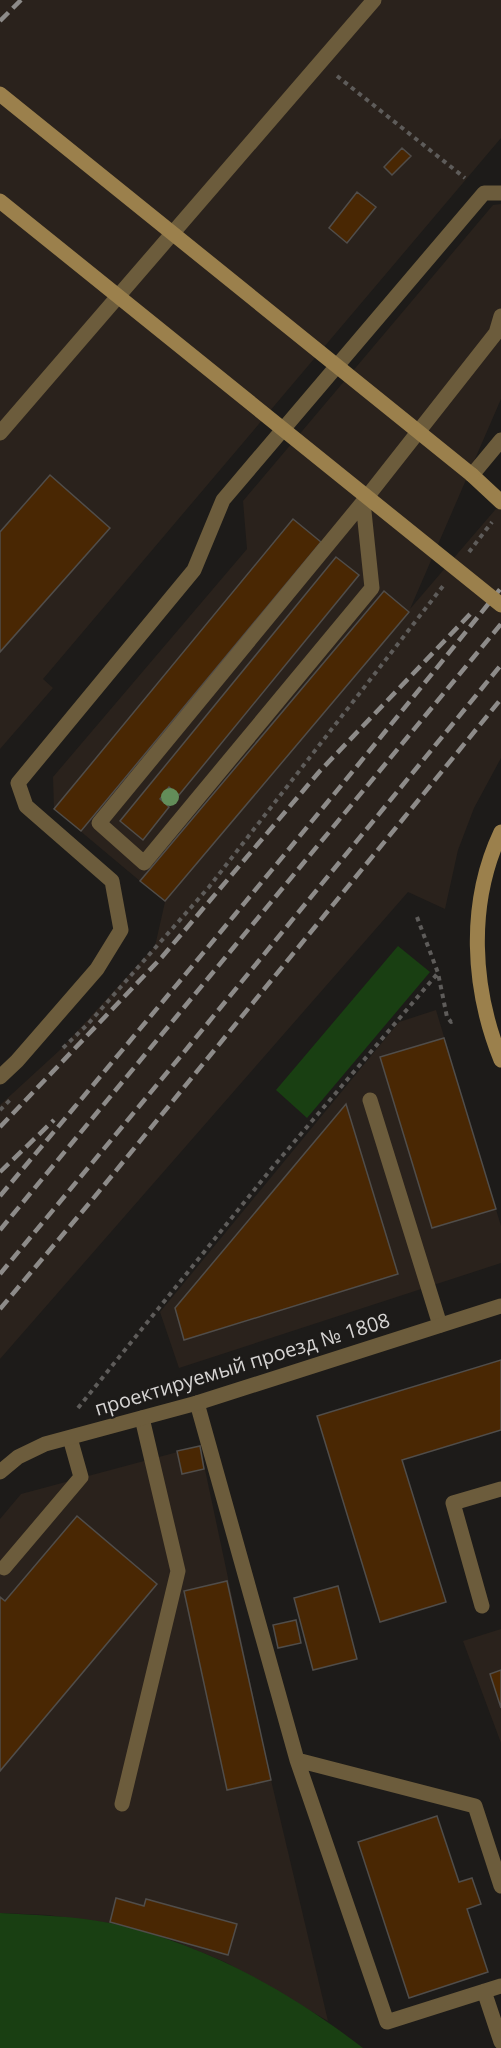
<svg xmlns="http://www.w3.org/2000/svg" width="501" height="2048" font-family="'Open Sans',sans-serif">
<rect width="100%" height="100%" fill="#1d1b19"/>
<!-- built -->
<path fill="#2a221c" d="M0 0H501V138L43 679 53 688 0 749Z
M501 204V399L410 609 501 503V758L474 808 458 850 445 909 408 892 0 1359V1105L61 1049 155 946 165 902 54 809 53 777 247 549 243 501 493 205Z
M436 1010 501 1226V1263L179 1368 160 1312 399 1022Z
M200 1446 271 1780 328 2021 225 1962 169 1939 109 1923 47 1915 0 1913V1519L21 1494Z
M501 1629V1743L463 1641Z"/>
<!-- green -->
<path fill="#193f12" d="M398 946 430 972 307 1118 276 1090Z
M0 1913C36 1915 74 1916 110 1923 203 1943 289 1991 363 2048H0Z"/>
<!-- building -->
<path fill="#492703" stroke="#504d4a" stroke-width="1.5" d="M402 148 411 156 392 175 384 167Z
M357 192 376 207 347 243 329 228Z
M50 475 110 528 0 652V532Z
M293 519 321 542 81 831 54 809Z
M336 557 359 575 179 795 169 787 160 799 169 807 143 840 120 821Z
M384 591 409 612 165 901 140 881Z
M444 1038 496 1209 432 1228 380 1057Z
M346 1104 398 1274 184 1340 175 1308Z
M501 1360V1430L402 1460 446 1602 380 1622 317 1416Z
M200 1446 204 1469 182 1474 177 1451Z
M77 1516 157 1584 0 1771V1597L5 1601Z
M227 1581 271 1780 227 1790 184 1591Z
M338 1586 357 1659 313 1670 294 1598Z
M296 1620 301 1643 278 1648 273 1625Z
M501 1670V1708L490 1674Z
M437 1816 459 1882 472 1878 481 1904 467 1909 488 1972 409 1998 358 1842Z
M116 1898 144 1906 146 1899 237 1924 228 1955 110 1922Z"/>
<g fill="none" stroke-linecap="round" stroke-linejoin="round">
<!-- path -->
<path stroke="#5e5c5a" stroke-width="4" stroke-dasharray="4.5 4.5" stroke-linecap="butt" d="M337 76 465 178
M469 552 492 522
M417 917 438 973 447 1017 451 1022 456 1020
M63 1048 88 1024 209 887 443 586
M0 1110 10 1100
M78 1408 272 1168 438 973"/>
<!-- lane -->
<path stroke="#6c5c3c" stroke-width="15" d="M0 433 374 0
M363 502 372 588 144 863 99 823 363 502 496 333 501 316
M0 1077 17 1061 97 969 121 930 112 881 26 806 18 783 194 570 223 500 484 193H501
M370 1100 440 1325
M197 1403 297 1760 387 2022 501 1986
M4 1568 81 1477 70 1438
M482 1606 453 1503 501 1489
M297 1760 475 1806 501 1886
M122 1804 178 1571 142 1418
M484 1991 501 2042"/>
<!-- street -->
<path stroke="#6c5c3c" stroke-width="15" d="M472 475 501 440
M0 1472 18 1457 45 1444 197 1403 501 1306"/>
<!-- secondary -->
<path stroke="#9b804c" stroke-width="15" d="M472 475 501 502
M501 832C467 904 472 988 501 1060"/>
<!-- rail -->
<path stroke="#8d8b89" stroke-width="4.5" stroke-dasharray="12 6" stroke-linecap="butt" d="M0 21 21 0
M0 1127 162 957 319 772 474 610
M0 1172 54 1120
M0 1196C169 995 337 793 501 588
M0 1230 501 624
M0 1274 180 1057 501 665
M0 1309 92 1200 501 699"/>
<!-- secondary-bridge -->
<path stroke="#9b804c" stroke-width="15" d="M0 94 472 475
M0 201 501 605"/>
</g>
<!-- trees -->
<circle fill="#638d59" cx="170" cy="797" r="9"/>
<g text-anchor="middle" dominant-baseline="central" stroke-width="4.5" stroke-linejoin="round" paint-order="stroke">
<!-- street labels -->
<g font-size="20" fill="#d6d4d3" stroke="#1d1b19">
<text transform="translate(242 1364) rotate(-17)">проектируемый проезд № 1808</text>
</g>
</g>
</svg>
